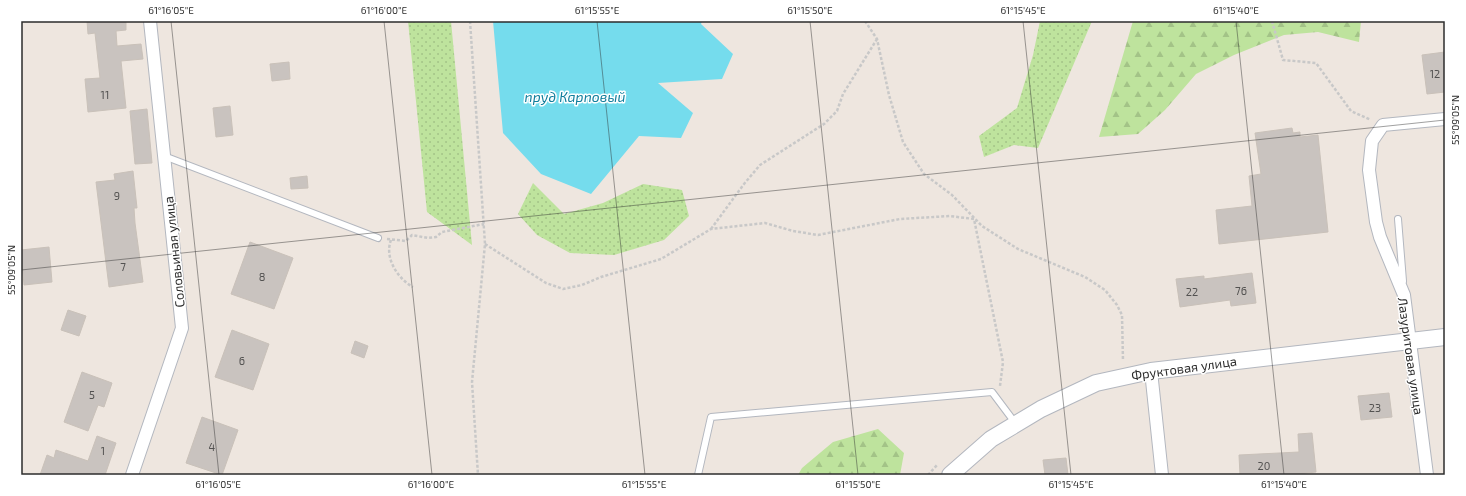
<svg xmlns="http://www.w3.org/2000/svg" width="1466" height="496" font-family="'Exo 2',sans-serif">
<defs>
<pattern id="grass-dots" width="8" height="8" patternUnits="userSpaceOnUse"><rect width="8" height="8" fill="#bee39d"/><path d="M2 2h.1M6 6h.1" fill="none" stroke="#a3c387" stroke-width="1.8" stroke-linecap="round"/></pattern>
<pattern id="forest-firs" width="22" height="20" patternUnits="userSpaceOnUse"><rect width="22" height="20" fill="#bee39d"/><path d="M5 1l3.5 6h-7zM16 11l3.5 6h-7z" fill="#a3c387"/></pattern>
</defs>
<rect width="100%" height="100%" fill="#eee6df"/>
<!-- grass -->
<path fill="url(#grass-dots)" d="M408 21H451L472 245 427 212Z
M1040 21H1092L1038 148 1014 145 984 157 979 136 1017 108 1033 55Z
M533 183 564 214 603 203 643 184 682 190 689 216 664 240 614 255 570 253 537 235 518 214Z"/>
<!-- forest -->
<path fill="url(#forest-firs)" d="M1133 21H1361L1359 42 1318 32 1284 35 1234 55 1196 74 1165 110 1138 134 1099 137Z
M878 429 904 453 900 475H798L802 468 833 442Z"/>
<!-- water -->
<path fill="#75dced" d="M493 21H702L701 24 733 54 722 79 658 83 693 113 681 138 639 136 591 194 541 174 503 133Z"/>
<!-- building -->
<path fill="#c9c3bf" stroke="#c9c1b9" d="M87 21H126V30L116 31 117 46 141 44 143 59 121 61 126 108 88 112 85 79 100 78 95 33 88 34Z
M1445 52V92L1427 94 1422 55Z
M289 62 290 79 272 81 270 64Z
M230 106 233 135 216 137 213 108Z
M147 109 152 163 135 164 130 111Z
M1292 128 1293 133 1300 132V137L1318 135 1328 232 1219 244 1216 210 1252 206 1249 176 1261 174 1255 133Z
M133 171 137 208H134L135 223 143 282 109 287 96 182 115 180 114 174Z
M307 176 308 188 291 189 290 178Z
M250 242 293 258 274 309 231 294Z
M49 247 52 282 24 285 21 250Z
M1252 273 1256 303 1231 306 1230 300 1180 307 1176 279 1204 276V279Z
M68 310 86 316 79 336 61 330Z
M232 330 269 344 253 390 215 377Z
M355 341 368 346 364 358 351 353Z
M82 372 112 383 104 407 98 405 88 431 64 422Z
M1389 393 1392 417 1361 420 1358 396Z
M202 417 238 430 222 475 186 463Z
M1312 433 1316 472 1288 475H1240L1239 455 1299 452 1298 434Z
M97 436 116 443 105 475H40L47 455 54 458 56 450 88 461Z
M1066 458 1068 475H1045L1043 460Z"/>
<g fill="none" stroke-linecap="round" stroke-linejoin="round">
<defs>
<path id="service" d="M164 156 378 238
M1398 219 1403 281
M698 475 711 417 992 392 1016 424"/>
<path id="minor" d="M1151 371 1162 475
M132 475 182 328 150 21
M1427 475 1404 295 1380 237 1376 222 1369 170 1372 141 1383 125 1445 119"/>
<path id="tertiary" d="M950 475 991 439 1041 409 1096 383 1151 371 1445 337"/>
</defs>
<!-- service casing -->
<use href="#service" stroke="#b3b7bf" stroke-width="8"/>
<!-- minor casing -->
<use href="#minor" stroke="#b3b7bf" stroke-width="14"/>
<!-- tertiary casing -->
<use href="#tertiary" stroke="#b3b7bf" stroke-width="18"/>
<!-- path -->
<path stroke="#c8c8c8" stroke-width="2.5" stroke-dasharray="3 2" stroke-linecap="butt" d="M470 21 485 244 472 382 478 475
M865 21 877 39 889 95 903 142 924 174 952 195 982 226 1018 249 1085 277 1105 290 1117 305 1122 315 1123 361
M1272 21 1283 60 1316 63 1351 111 1371 120
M711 229 744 184 760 165 824 124 837 111 843 94 877 39
M387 239 406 241 412 235 428 238 436 237 442 232 484 224
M391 240C384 258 398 279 413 287
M485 244 546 283 563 289 582 285 601 277 661 259 711 229 765 223 793 231 818 235 900 219 950 216 974 219 1003 362 1000 386
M928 475 937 465"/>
<!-- service -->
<use href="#service" stroke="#fff" stroke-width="6"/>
<!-- minor -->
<use href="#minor" stroke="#fff" stroke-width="12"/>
<!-- tertiary -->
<use href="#tertiary" stroke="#fff" stroke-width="16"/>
</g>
<!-- ticks -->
<path fill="none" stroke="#2c2c2c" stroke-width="1" stroke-opacity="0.45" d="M171 21 219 475M384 21 432 475M597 21 645 475M810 21 858 475M1023 21 1071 475M1236 21 1284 475M21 270 1445 120"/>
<g text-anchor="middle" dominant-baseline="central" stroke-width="3" stroke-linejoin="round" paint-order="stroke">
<!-- number labels -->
<g font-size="11" fill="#535251">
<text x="1435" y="73">12</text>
<text x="105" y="94">11</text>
<text x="117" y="195">9</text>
<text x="123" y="266">7</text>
<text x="262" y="276">8</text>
<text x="1241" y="290">76</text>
<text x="1192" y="291">22</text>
<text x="242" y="360">6</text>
<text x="92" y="394">5</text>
<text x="1375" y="407">23</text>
<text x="212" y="446">4</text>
<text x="103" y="450">1</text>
<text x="1264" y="465">20</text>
</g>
<!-- street labels -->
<g font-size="13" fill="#2c2c2c" stroke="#fff">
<text transform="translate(174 252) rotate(-96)">Соловьиная улица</text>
<text transform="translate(1411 356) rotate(82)">Лазуритовая улица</text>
<text transform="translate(1184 368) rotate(-8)">Фруктовая улица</text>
</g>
<!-- water labels -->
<g font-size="14" font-style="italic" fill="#117e9c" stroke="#fff">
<text x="575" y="96">пруд Карповый</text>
</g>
</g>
<!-- border -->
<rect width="1466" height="496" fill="none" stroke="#ffffff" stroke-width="44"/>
<rect x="22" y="22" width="1422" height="452" fill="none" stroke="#2c2c2c" stroke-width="1.5"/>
<g font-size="10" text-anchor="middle" fill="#2c2c2c">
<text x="171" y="14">61°16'05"E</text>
<text x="384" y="14">61°16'00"E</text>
<text x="597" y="14">61°15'55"E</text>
<text x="810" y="14">61°15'50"E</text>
<text x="1023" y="14">61°15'45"E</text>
<text x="1236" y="14">61°15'40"E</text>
<text transform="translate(1455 120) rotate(-90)" y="4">55°09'05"N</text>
<text transform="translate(11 270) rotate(-90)" y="4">55°09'05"N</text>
<text x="218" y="488">61°16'05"E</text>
<text x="431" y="488">61°16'00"E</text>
<text x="644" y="488">61°15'55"E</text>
<text x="858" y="488">61°15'50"E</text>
<text x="1071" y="488">61°15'45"E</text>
<text x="1284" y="488">61°15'40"E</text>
</g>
</svg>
